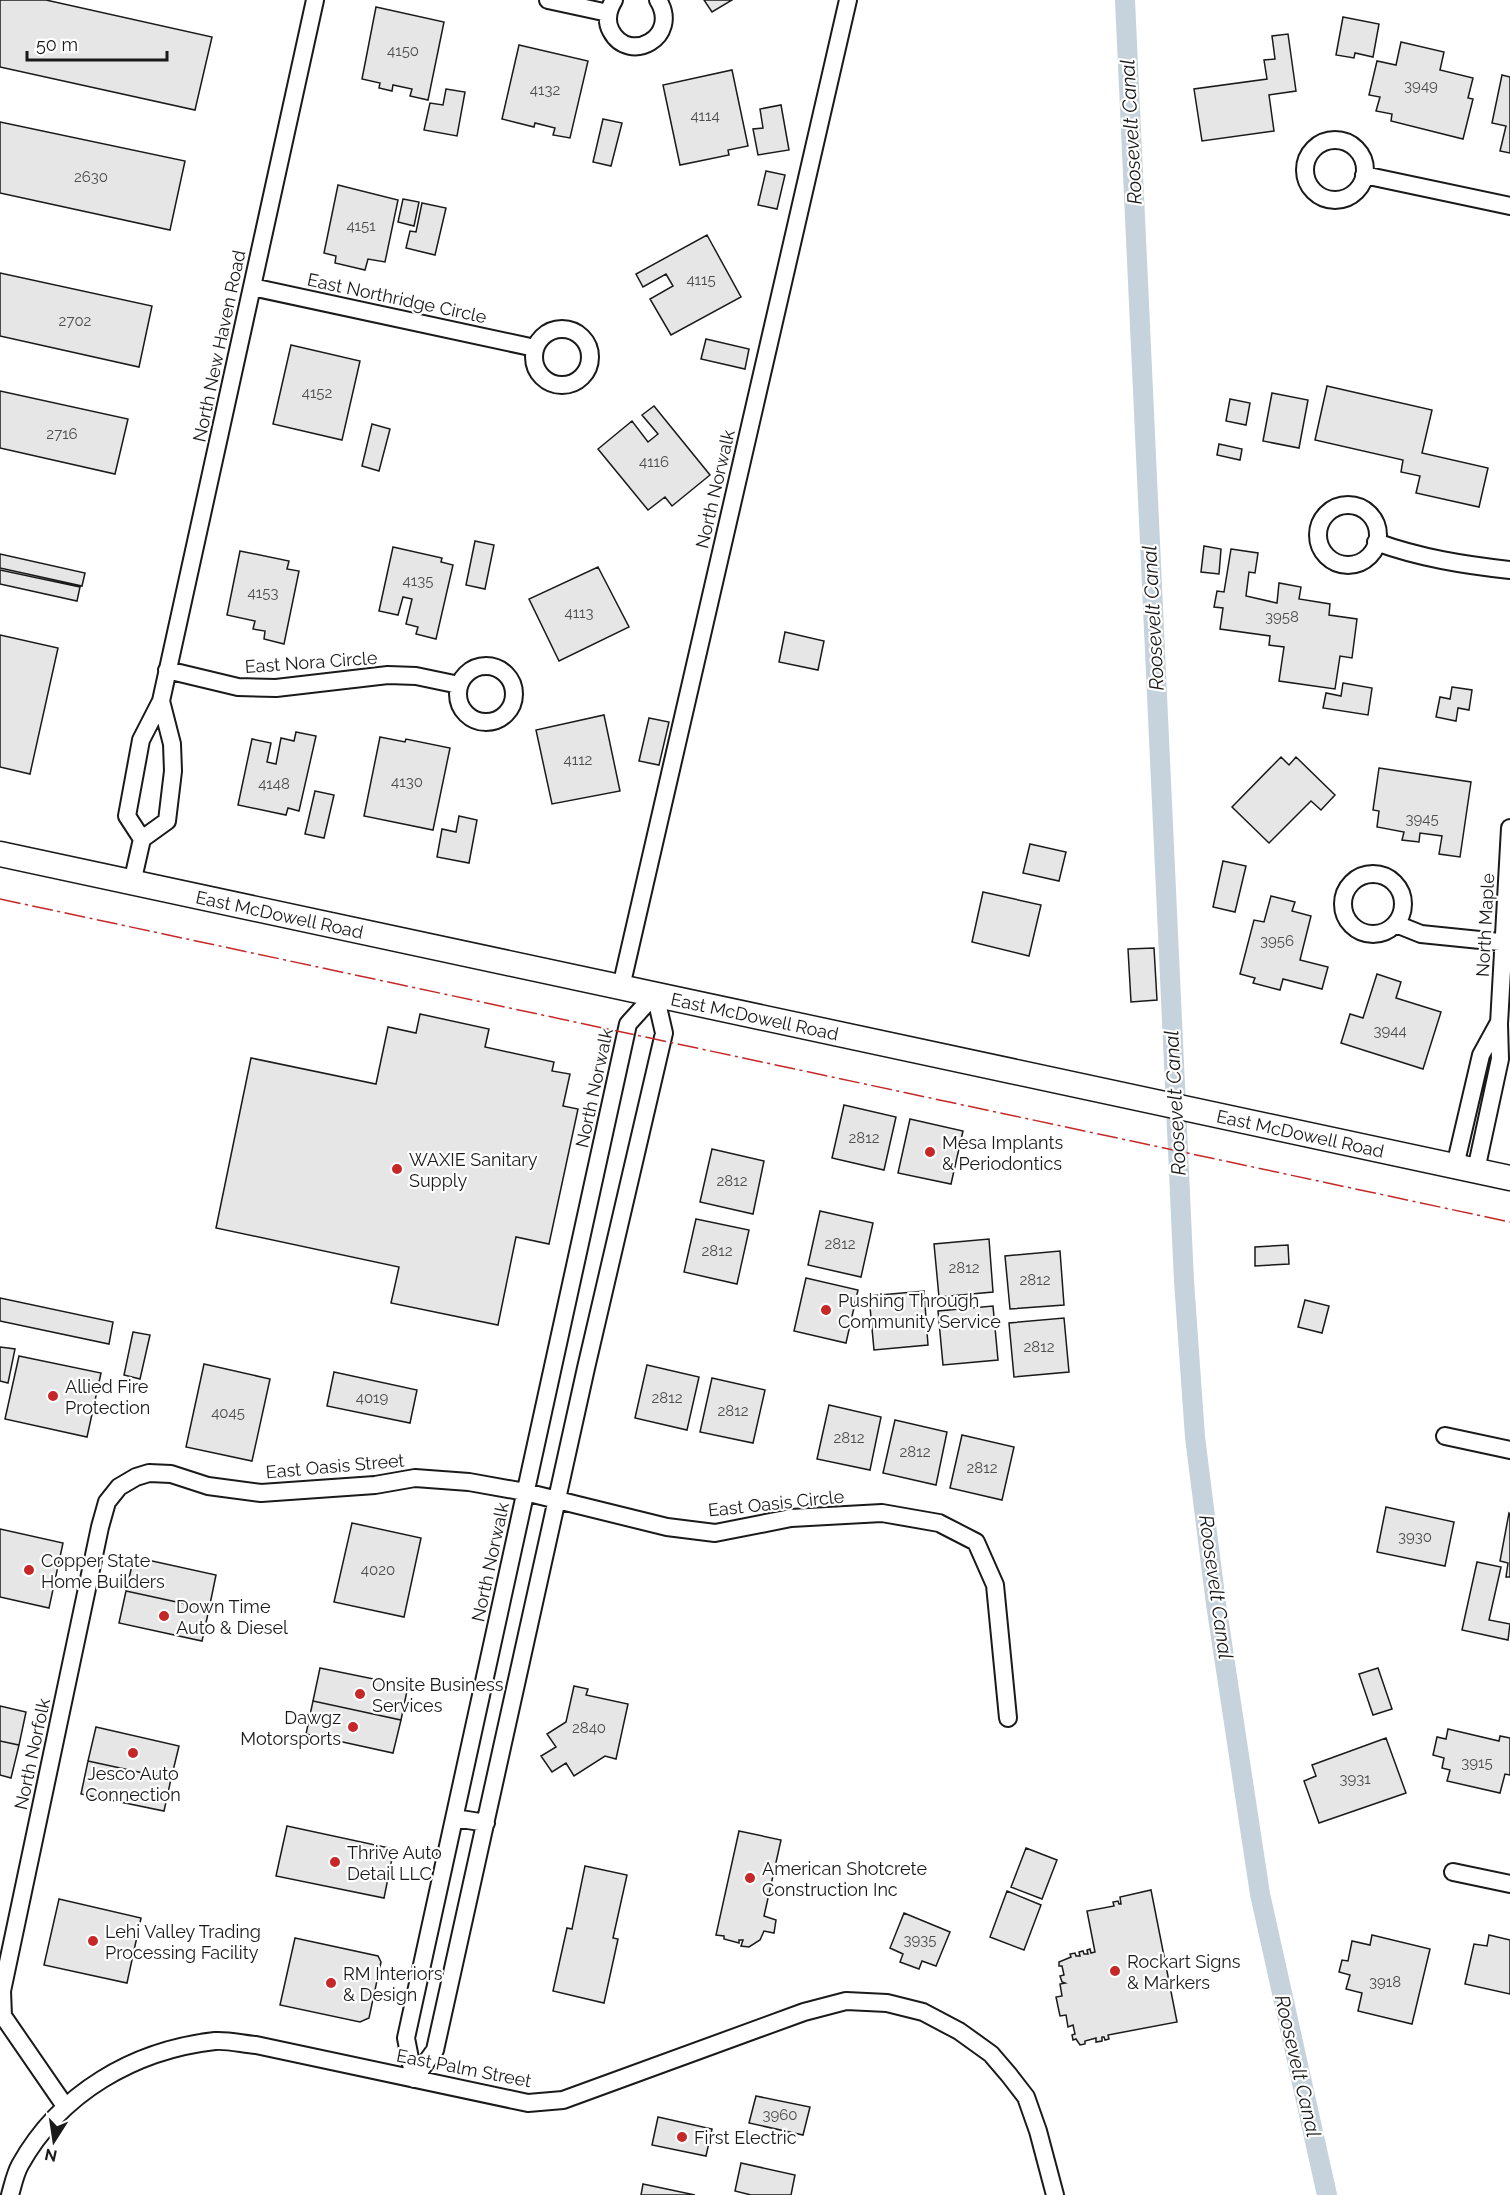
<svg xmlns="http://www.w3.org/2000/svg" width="1510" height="2195" font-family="Raleway,sans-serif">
<rect width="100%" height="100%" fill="#fff"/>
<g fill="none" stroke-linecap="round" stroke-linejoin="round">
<!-- canal -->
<path stroke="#c6d2dc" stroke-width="20" d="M1125 0 1184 1281 1195 1437 1216 1604 1260 1894 1327 2195"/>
</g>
<!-- building -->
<path fill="#e6e6e6" stroke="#1a1a1a" stroke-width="1.5" d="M0 0H46L212 37 195 110 0 67Z
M704 0H732L712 12Z
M376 7 444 22 428 100 410 96 412 89 393 85 392 91 379 88 380 83 362 79Z
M1343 17 1379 24 1373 57 1355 53 1354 58 1336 55Z
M1288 34 1296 91 1269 95 1274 131 1202 141 1194 89 1267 79 1264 60 1275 59 1272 36Z
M1401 42 1444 52 1440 70 1473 78 1468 98 1473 99 1463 139 1391 121 1392 114 1376 111 1380 97 1369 95 1377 61 1396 65Z
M519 45 588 61 570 138 553 135 555 128 535 123 534 127 502 119Z
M732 70 748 146 728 150 729 155 680 165 663 85Z
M1502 75 1510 77V153L1500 151 1506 126 1492 123Z
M446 89 465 92 457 136 424 130 430 103 443 105Z
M781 105 789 150 758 155 753 129 763 128 760 109Z
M603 119 622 123 611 166 593 162Z
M0 122 185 161 170 230 0 193Z
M766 171 785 175 777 209 758 205Z
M338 185 398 200 385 262 368 259 365 270 335 263 336 256 324 253Z
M403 199 419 202 414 226 398 222Z
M422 203 446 208 435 255 406 248 410 231 416 232Z
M707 235 741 297 671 335 650 299 673 286 666 274 643 287 636 274Z
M0 273 152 306 139 367 0 336Z
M706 339 749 349 745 369 701 359Z
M291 345 360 361 342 440 273 424Z
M1327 386 1432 410 1422 453 1488 468 1479 507 1416 493 1420 476 1401 472 1403 460 1315 440Z
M0 391 128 419 115 474 0 448Z
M1272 393 1308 400 1299 448 1263 441Z
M1230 399 1250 403 1246 425 1226 421Z
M654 406 710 475 672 506 665 497 648 510 598 449 632 421 648 442 658 434 642 415Z
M372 424 390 429 379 471 362 466Z
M1219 444 1242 449 1240 460 1217 455Z
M475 541 494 545 485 589 466 585Z
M1204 546 1221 549 1219 574 1201 572Z
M393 547 442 558 441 562 453 565 436 639 416 634 418 627 406 624 412 599 403 597 398 615 379 611Z
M1231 549 1258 553 1255 573 1249 572 1246 596 1277 603 1279 583 1301 587 1299 599 1330 604 1329 615 1357 619 1352 658 1340 656 1335 689 1279 681 1284 647 1269 645 1270 636 1220 629 1223 608 1214 607 1217 591 1224 592Z
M240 551 289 561 287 569 299 571 284 644 264 639 265 631 253 629 255 621 227 615Z
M0 554 85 573 82 586 0 568Z
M598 567 629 627 559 661 529 599Z
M0 570 80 587 77 601 0 584Z
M785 632 824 641 818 670 779 662Z
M0 635 58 648 30 774 0 767Z
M1343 683 1372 688 1368 715 1323 708 1326 693 1341 696Z
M1452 687 1472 690 1469 710 1458 708 1456 721 1436 717 1440 697 1450 699Z
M604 715 620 791 552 804 536 730Z
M649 718 669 722 659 765 639 761Z
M296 732 316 736 299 811 288 808 286 815 238 805 252 739 271 743 267 762 276 764 281 738 294 741Z
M380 737 405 742 406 739 450 748 433 830 364 816Z
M1281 757 1289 765 1296 757 1335 795 1321 810 1311 801 1269 843 1232 807Z
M1379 768 1471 782 1460 857 1439 854 1442 836 1420 833 1419 842 1402 840 1404 832 1377 827 1379 811 1373 810Z
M315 791 334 795 324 838 305 834Z
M459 816 477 820 469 863 437 857 442 829 456 832Z
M1030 844 1066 852 1059 881 1023 873Z
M1223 861 1246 866 1235 912 1213 907Z
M983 892 1041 905 1029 956 972 942Z
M1271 896 1295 902 1292 911 1311 916 1300 960 1328 967 1322 989 1283 979 1280 990 1253 983 1255 978 1240 974 1254 920 1264 922Z
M1154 948 1157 1000 1131 1002 1128 949Z
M1377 974 1401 982 1396 998 1441 1012 1423 1069 1341 1043 1350 1014 1363 1018Z
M420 1014 489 1029 485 1047 554 1062 552 1071 570 1074 563 1106 578 1109 549 1244 516 1237 498 1325 391 1303 399 1267 216 1228 251 1058 376 1084 388 1027 416 1033Z
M844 1105 896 1117 884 1170 832 1158Z
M910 1119 963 1131 951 1184 898 1173Z
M712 1149 764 1161 753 1214 700 1202Z
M820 1211 873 1223 861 1277 808 1265Z
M696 1219 749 1230 737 1284 684 1272Z
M989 1239 993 1292 939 1297 934 1244Z
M1288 1245 1289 1264 1255 1266V1247Z
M1060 1251 1064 1305 1010 1309 1005 1256Z
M806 1278 858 1290 846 1343 794 1331Z
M924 1291 928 1345 874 1350 869 1296Z
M0 1298 113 1322 109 1344 0 1321Z
M1305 1300 1329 1306 1322 1333 1298 1327Z
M993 1306 998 1360 943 1365 938 1311Z
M1064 1318 1069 1372 1014 1377 1009 1323Z
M133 1332 150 1335 140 1379 124 1375Z
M0 1347 15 1349 8 1383 0 1381Z
M19 1356 101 1373 87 1437 5 1419Z
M204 1364 270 1379 252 1461 186 1447Z
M647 1365 699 1377 687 1430 635 1418Z
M334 1372 417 1390 410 1423 327 1406Z
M712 1378 765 1390 753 1443 700 1432Z
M829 1405 881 1417 870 1470 817 1459Z
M895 1420 947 1432 936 1485 883 1473Z
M962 1435 1014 1447 1002 1500 950 1488Z
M1386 1507 1454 1522 1445 1566 1377 1552Z
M1509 1513 1510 1514V1577H1506L1508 1563 1500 1561Z
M352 1523 421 1538 404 1617 334 1602Z
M0 1529 63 1543 49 1608 0 1597Z
M134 1557 216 1575 209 1609 126 1591Z
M1477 1562 1501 1567 1489 1620 1510 1624 1508 1640 1462 1630Z
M126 1591 209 1609 202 1641 119 1623Z
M320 1668 408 1686 401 1720 313 1701Z
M1378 1668 1392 1709 1373 1715 1359 1674Z
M574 1686 588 1689 586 1695 628 1704 616 1759 605 1756 574 1776 566 1763 552 1772 541 1756 556 1747 547 1734 566 1722Z
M313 1701 401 1720 393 1753 306 1734Z
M0 1706 26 1712 19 1745 0 1741Z
M96 1727 179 1746 171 1779 88 1761Z
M1448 1729 1499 1741 1500 1736 1510 1738V1775L1505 1774 1500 1793 1447 1781 1450 1770 1442 1768 1444 1758 1433 1755 1437 1737 1446 1739Z
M1386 1738 1406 1793 1319 1823 1304 1781 1316 1776 1312 1765Z
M0 1741 19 1745 11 1778 0 1775Z
M88 1761 171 1779 164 1811 81 1794Z
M287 1826 394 1849 384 1898 276 1876Z
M739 1831 781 1840 764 1916 776 1920 774 1933 764 1931 760 1940 749 1947 741 1946 743 1940H739V1943L724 1939V1936L716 1935Z
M1026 1848 1057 1860 1042 1899 1011 1887Z
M585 1866 627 1875 613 1938 618 1939 604 2003 553 1991 567 1928 572 1929Z
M1151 1890 1177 2022 1108 2035 1109 2039 1105 2040 1104 2037H1102V2041L1096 2042V2038L1085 2041V2044L1080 2045 1076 2039 1073 2040 1072 2035 1075 2034 1073 2025 1068 2027 1066 2015 1060 2016 1056 1997 1062 1996 1060 1984 1065 1983 1062 1982 1060 1976 1064 1975 1062 1966H1059V1962L1071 1957 1070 1954 1075 1953 1076 1956H1080L1079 1952 1083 1951 1084 1954H1088L1087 1950 1090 1949 1091 1953 1095 1952 1087 1911 1114 1906 1113 1902 1118 1901 1119 1904H1121L1120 1897Z
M1007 1891 1041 1905 1024 1950 990 1937Z
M59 1899 141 1918 127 1983 44 1965Z
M904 1913 950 1932 936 1966 922 1961 919 1969 900 1962 903 1954 890 1948Z
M1372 1935 1430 1949 1412 2024 1358 2011 1362 1993 1346 1989 1350 1975 1339 1972 1342 1960 1348 1961 1352 1941 1370 1945Z
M1489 1935 1510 1940V1994L1465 1984 1474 1944 1487 1946Z
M295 1938 378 1956 381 1962 369 2018 360 2022 280 2005Z
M756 2096 810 2107 803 2135 749 2123Z
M658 2117 712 2129 706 2156 652 2145Z
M741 2163 795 2175 791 2195H751L735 2191Z
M643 2184 695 2195H641Z"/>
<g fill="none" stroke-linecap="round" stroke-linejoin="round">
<defs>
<path id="street" d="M548 0 608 13
M614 0C608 10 605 20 611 31 629 65 681 37 658 0
M1305 170a30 30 0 1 1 60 0a30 30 0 1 1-60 0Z
M1364 175 1510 206
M252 287 535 348
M534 357a28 28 0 1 1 56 0a28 28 0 1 1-56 0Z
M1318 535a30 30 0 1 1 60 0a30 30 0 1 1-60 0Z
M1376 542C1420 558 1464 565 1510 570
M458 694a28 28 0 1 1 56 0a28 28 0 1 1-56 0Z
M167 670 238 687 276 688 388 675 416 676 459 685
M161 701 315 0
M1343 904a30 30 0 1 1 60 0a30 30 0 1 1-60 0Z
M132 883 142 839 167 821 173 771 172 744 161 701 141 740 127 816 142 839
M1396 924 1421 934 1510 943
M621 987 848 0
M1455 1166 1481 1055 1498 1024
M1476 1170 1500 1059 1499 1024 1510 828
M1445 1436 1510 1450
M455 1818 486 1823
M1453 1872 1510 1884
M414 2079 406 2038 628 1024 655 994
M414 2079 435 2050 586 1368 664 1033 655 994
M65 2106 3 2016 2 1991 100 1527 107 1502 119 1487 136 1477 149 1473 171 1474 208 1486 261 1493 375 1485 415 1478 469 1482 525 1492 667 1527 715 1533 791 1518 882 1513 939 1523 976 1542 995 1585 1008 1718
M10 2195C13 2185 15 2174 20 2165 60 2093 134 2050 215 2041 228 2040 243 2044 256 2045L528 2103 563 2100 804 2012 846 2001 887 2003 923 2012 959 2031 991 2054 1009 2075 1026 2097 1038 2131 1055 2195"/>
<g id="secondary">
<path id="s1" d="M0 854 1510 1178"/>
</g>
</defs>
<!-- street casing -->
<use href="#street" stroke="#1a1a1a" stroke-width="20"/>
<!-- secondary casing -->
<use href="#secondary" stroke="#1a1a1a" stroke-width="27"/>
<!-- street -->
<use href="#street" stroke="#fff" stroke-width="16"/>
<!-- secondary -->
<use href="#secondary" stroke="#fff" stroke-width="24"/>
<!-- power -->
<path stroke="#c62828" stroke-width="1.5" stroke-dasharray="21 4.5 3 4.5" stroke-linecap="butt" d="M0 899 1510 1222"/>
</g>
<!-- markers -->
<g fill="#c62828" stroke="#fff" stroke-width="2">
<circle cx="930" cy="1152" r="6"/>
<circle cx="397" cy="1169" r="6"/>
<circle cx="826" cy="1310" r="6"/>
<circle cx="53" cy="1396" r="6"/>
<circle cx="29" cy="1570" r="6"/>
<circle cx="164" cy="1616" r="6"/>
<circle cx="360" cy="1694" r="6"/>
<circle cx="353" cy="1727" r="6"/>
<circle cx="133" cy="1753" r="6"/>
<circle cx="335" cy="1862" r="6"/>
<circle cx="750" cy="1878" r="6"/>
<circle cx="93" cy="1941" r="6"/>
<circle cx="1115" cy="1971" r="6"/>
<circle cx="331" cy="1983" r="6"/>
<circle cx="682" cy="2137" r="6"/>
</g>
<g text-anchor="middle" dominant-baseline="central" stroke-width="4.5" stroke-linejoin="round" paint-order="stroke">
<!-- number labels -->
<g font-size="15" fill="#4d4d4d">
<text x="403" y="51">4150</text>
<text x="1421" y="86">3949</text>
<text x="545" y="90">4132</text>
<text x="705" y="116">4114</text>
<text x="91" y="177">2630</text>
<text x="361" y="226">4151</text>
<text x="701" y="280">4115</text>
<text x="75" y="321">2702</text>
<text x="317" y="393">4152</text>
<text x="62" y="434">2716</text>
<text x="654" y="462">4116</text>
<text x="418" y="581">4135</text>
<text x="263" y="593">4153</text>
<text x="579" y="613">4113</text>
<text x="1282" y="617">3958</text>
<text x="578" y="760">4112</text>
<text x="407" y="782">4130</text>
<text x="274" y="784">4148</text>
<text x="1422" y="819">3945</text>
<text x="1277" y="941">3956</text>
<text x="1390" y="1031">3944</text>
<text x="864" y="1138">2812</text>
<text x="732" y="1181">2812</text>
<text x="840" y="1244">2812</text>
<text x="717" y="1251">2812</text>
<text x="964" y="1268">2812</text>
<text x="1035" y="1280">2812</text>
<text x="1039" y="1347">2812</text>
<text x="372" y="1398">4019</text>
<text x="667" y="1398">2812</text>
<text x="733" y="1411">2812</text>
<text x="228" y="1413">4045</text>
<text x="849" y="1438">2812</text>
<text x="915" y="1452">2812</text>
<text x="982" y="1468">2812</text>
<text x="1415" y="1537">3930</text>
<text x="378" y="1570">4020</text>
<text x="589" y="1728">2840</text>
<text x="1477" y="1763">3915</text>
<text x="1355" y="1779">3931</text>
<text x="920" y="1940">3935</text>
<text x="1385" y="1982">3918</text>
<text x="780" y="2115">3960</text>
</g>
<!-- street labels -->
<g font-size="18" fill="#1a1a1a" stroke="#fff">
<text transform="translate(397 298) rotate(12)">East Northridge Circle</text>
<text transform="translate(219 346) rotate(-78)">North New Haven Road</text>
<text transform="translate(715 489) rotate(-77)">North Norwalk</text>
<text transform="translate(311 662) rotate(-4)">East Nora Circle</text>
<text stroke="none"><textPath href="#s1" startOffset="286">East McDowell Road</textPath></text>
<text transform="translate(1485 925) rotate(-87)">North Maple</text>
<text stroke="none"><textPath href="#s1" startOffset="772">East McDowell Road</textPath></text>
<text transform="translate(594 1088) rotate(-78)">North Norwalk</text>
<text stroke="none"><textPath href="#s1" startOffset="1330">East McDowell Road</textPath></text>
<text transform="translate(335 1466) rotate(-5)">East Oasis Street</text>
<text transform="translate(776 1503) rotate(-6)">East Oasis Circle</text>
<text transform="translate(490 1562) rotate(-78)">North Norwalk</text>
<text transform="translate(32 1754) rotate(-78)">North Norfolk</text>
<text transform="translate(464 2068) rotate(11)">East Palm Street</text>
</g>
<!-- poi labels -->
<g font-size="18" fill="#1a1a1a" stroke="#fff" text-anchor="start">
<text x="942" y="1142">Mesa Implants<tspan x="942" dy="21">&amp; Periodontics</tspan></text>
<text x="409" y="1159">WAXIE Sanitary<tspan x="409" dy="21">Supply</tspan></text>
<text x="838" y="1300">Pushing Through<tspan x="838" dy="21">Community Service</tspan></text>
<text x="65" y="1386">Allied Fire<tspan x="65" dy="21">Protection</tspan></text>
<text x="41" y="1560">Copper State<tspan x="41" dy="21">Home Builders</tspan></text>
<text x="176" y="1606">Down Time<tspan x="176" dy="21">Auto &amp; Diesel</tspan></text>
<text x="372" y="1684">Onsite Business<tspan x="372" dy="21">Services</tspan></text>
<text x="341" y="1717" text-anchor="end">Dawgz<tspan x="341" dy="21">Motorsports</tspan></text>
<text x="133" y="1773" text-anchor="middle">Jesco Auto<tspan x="133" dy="21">Connection</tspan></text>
<text x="347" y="1852">Thrive Auto<tspan x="347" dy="21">Detail LLC</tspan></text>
<text x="762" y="1868">American Shotcrete<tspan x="762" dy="21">Construction Inc</tspan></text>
<text x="105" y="1931">Lehi Valley Trading<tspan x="105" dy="21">Processing Facility</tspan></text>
<text x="1127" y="1961">Rockart Signs<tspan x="1127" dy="21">&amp; Markers</tspan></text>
<text x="343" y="1973">RM Interiors<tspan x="343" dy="21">&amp; Design</tspan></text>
<text x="694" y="2137">First Electric</text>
</g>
<!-- water labels -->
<g font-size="20" font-style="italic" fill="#1a1a1a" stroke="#fff">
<text transform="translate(1131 132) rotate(-93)">Roosevelt Canal</text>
<text transform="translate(1153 618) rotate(-93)">Roosevelt Canal</text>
<text transform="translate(1175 1103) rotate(-93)">Roosevelt Canal</text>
<text transform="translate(1216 1587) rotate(82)">Roosevelt Canal</text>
<text transform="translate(1298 2066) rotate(77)">Roosevelt Canal</text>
</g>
</g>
<!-- north arrow -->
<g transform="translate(54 2141) rotate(192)" stroke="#ffffff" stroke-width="4.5" paint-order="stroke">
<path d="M0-4.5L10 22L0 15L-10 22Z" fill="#1a1a1a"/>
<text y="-9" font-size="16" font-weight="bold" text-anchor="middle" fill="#1a1a1a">N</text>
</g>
<!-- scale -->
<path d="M27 51v9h140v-9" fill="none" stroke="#1a1a1a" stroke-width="3"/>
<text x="36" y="51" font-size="18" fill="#1a1a1a" stroke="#ffffff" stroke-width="4.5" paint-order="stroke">50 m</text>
</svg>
